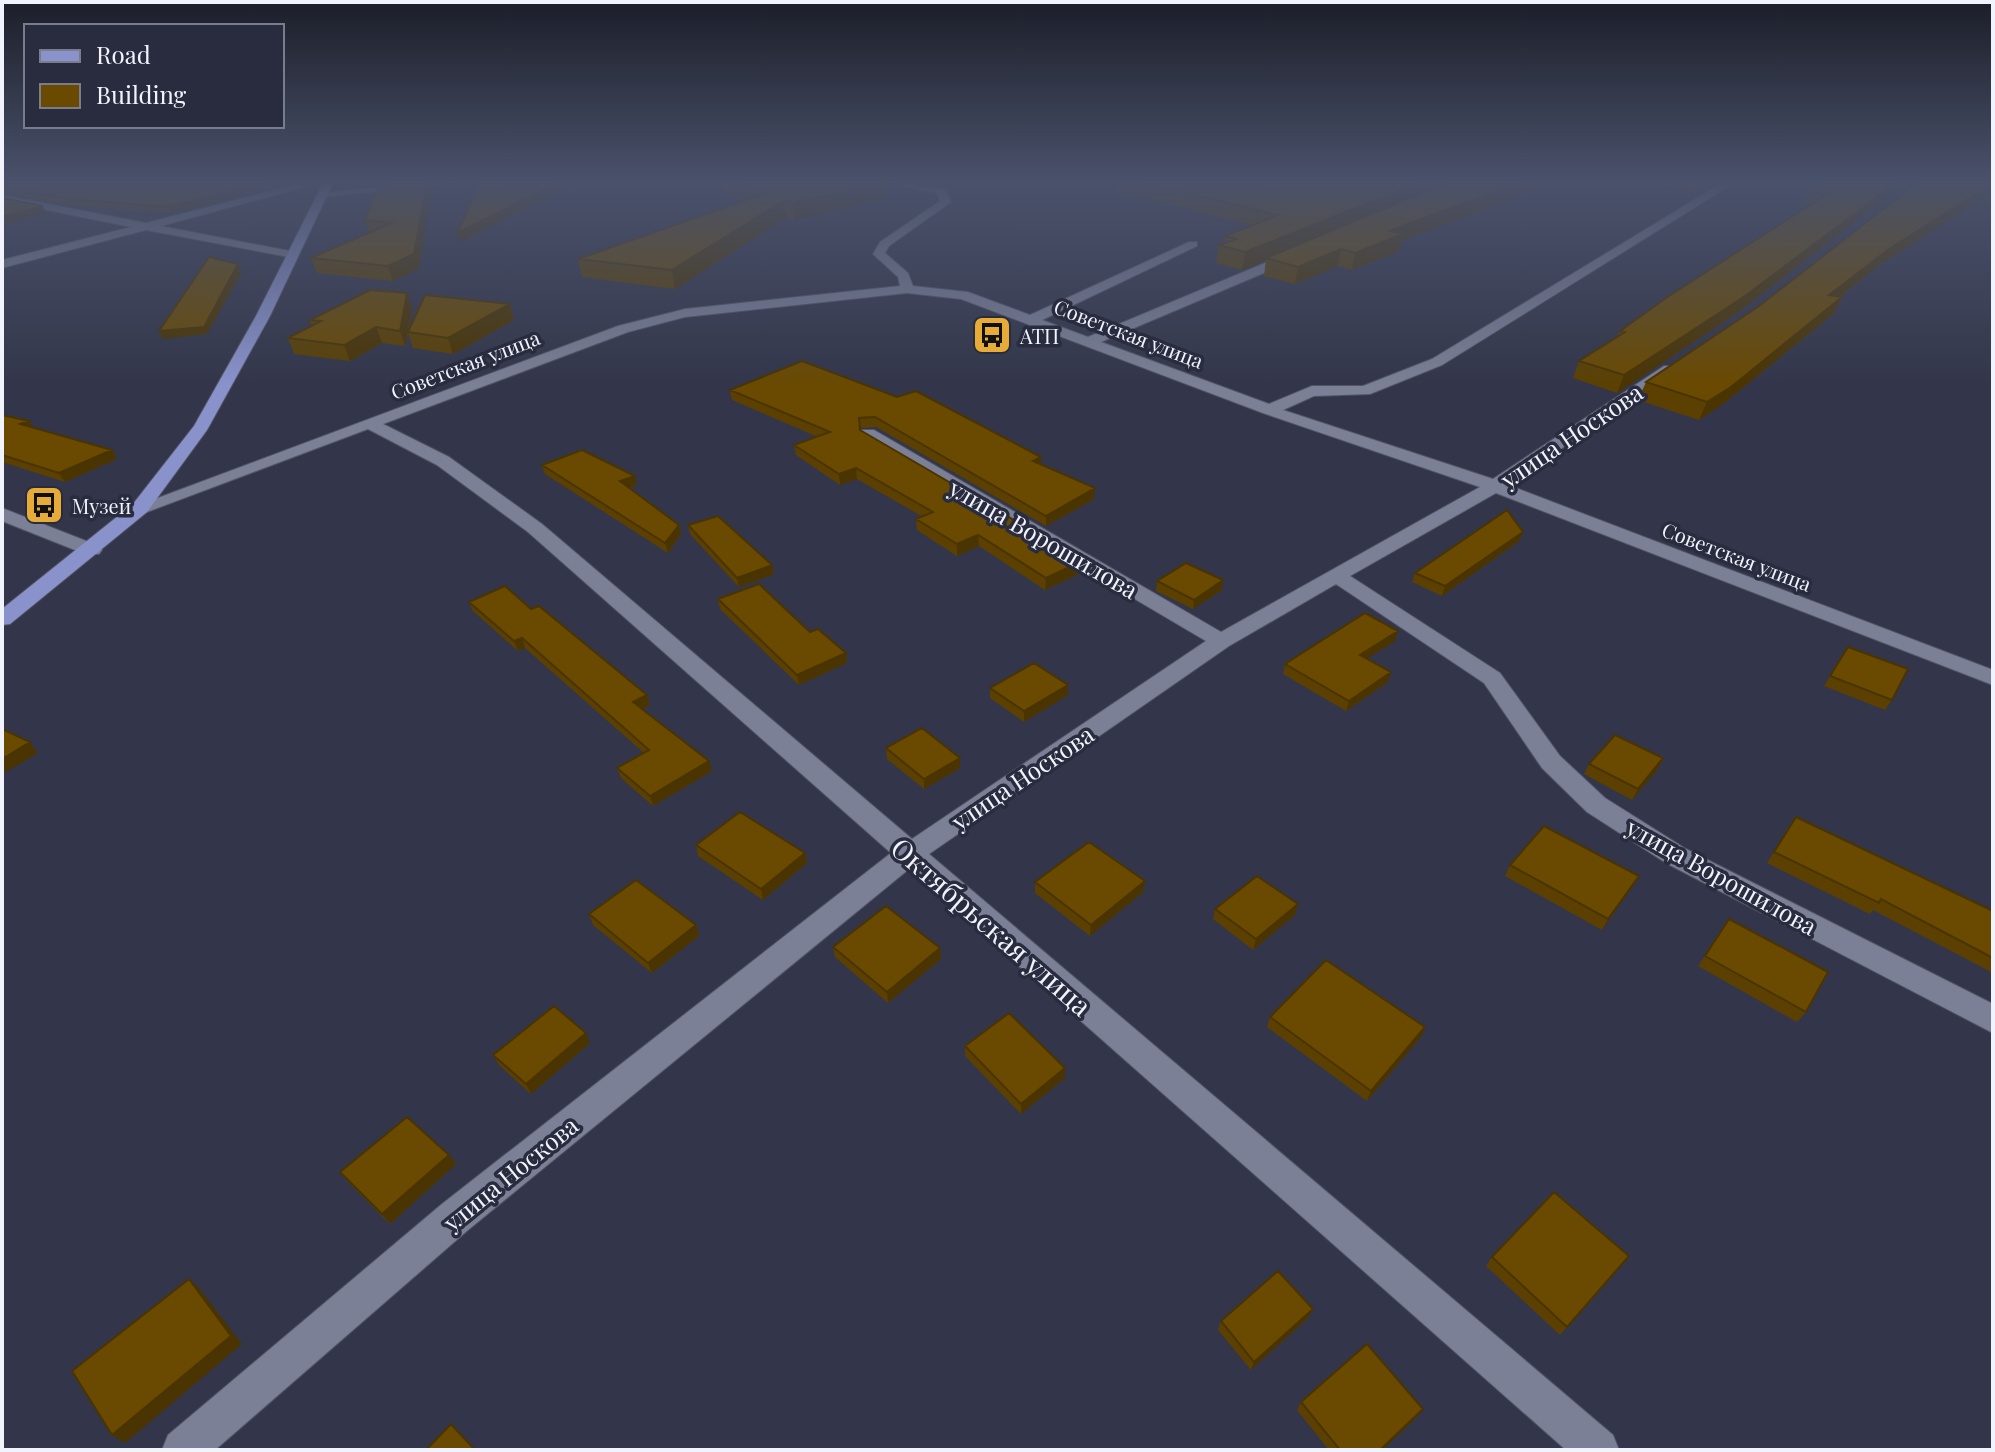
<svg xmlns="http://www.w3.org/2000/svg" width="1995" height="1452" font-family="'Playfair Display',serif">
<rect width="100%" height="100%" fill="#33364a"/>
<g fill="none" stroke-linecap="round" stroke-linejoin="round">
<defs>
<path id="minor" d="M302 183H319L161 226 290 251 294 252V258L146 230 2 268V260L131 227 2 201V195L146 223Z
M415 183H455L322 197 317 194Z
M887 183 945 189 951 202 889 246 885 253 908 273 913 286 968 292 1030 315 1189 242H1197V246L1042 320 1088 337 1289 253H1297V259L1101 342 1269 404 1312 386H1363L1432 359 1722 183H1734L1442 365 1370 394 1314 396 1283 410 1493 479 1664 366H1674V372L1508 485 1993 670V685L1496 493 1350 576 1500 673 1560 756 1605 798 1686 849 1993 1004V1033L1666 863 1587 812 1542 768 1484 683 1336 584 1229 646 929 854 1613 1435 1619 1450H1566L909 869 468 1230 215 1450H162L168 1435 442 1204 891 853 528 532 437 465 368 429 147 512 140 514 131 508 618 326 685 309 900 286 898 277 873 254 880 242 940 201 937 193ZM907 293 961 299 1263 413 1480 487 1221 632 874 430H862V438L1206 641 912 839 542 524 449 457 383 424 628 332 685 317Z
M2 508 99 546 102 550 99 554H85L2 521Z"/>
<path id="major" d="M323 183H333L270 316 207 430 147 512 10 624 2 625V609L133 504 194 426 256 316Z"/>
</defs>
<!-- minor casing -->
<use href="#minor" stroke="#535565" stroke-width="2"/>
<!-- major casing -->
<use href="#major" stroke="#535565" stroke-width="2"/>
<!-- minor -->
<use href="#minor" fill="#7b8096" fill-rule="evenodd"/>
<!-- major -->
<use href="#major" fill="#8a92cc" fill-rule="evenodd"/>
</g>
<!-- wall -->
<path fill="#5b4001" d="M2 183H290L171 213 73 206 2 193Z
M719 183H885L886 198 794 220 787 217 675 289 582 277 578 259 746 201 720 191Z
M1116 183H1554L1401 241 1399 251 1352 270 1338 266 1295 284 1264 276 1266 260 1242 270 1216 263 1219 245 1224 244 1225 236 1251 225 1115 191Z
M1652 183H1716L1700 193Z
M1823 183H1906L1738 312 1617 393 1573 378 1579 361 1618 336 1620 331 1810 205 1804 204 1810 191Z
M1993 183V192L1881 264 1839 297H1842L1834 313 1723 404 1699 420 1638 400 1646 382 1759 306Z
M432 188 419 268 393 281 317 273 311 258 369 232 365 220Z
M510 304 514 320 453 354 413 348 408 333 405 346 382 343 350 361 294 354 288 338 312 326 310 320 412 308 408 331Z
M802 361 1041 465 1094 499 1046 526 876 427 860 428V431L1026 531 1078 574 1045 590 979 546 957 556 917 530 916 519 923 517 857 479 840 485 796 455 794 445 818 437 732 400 730 390Z
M2 415 29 421 33 428 112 450 117 459 65 482 2 462Z
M542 465 637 485 629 488 679 525 681 534 668 553 545 474Z
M688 525 774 574 739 587 690 534Z
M1523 532 1519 541 1442 596 1412 582 1415 573Z
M1157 581 1222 590 1193 609 1156 591Z
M718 599 846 653 847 663 799 685 720 609Z
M469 602 531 609 647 695 650 705 642 709 709 761 712 771 653 806 621 778 617 768 644 753 525 648 518 651 473 611Z
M1395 641 1367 658 1391 672 1388 682 1346 711 1283 674 1285 664Z
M1848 647 1892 700 1885 710 1824 686Z
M990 688 1068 695 1024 722 990 698Z
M886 748 960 758V768L924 789 887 759Z
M1663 758 1658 769 1632 800 1584 774 1589 764Z
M1796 817 1993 911V973L1873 910 1870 914 1767 863Z
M696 845 805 853 807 863 763 900 698 856Z
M1510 865 1639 876 1602 930 1505 876Z
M1145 881 1143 892 1090 936 1035 893V882Z
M1298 904 1295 915 1253 950 1213 919 1215 909Z
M589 914 696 925 699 936 652 973 593 925Z
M1729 919 1806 1012 1797 1022 1698 966Z
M833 947 941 959 888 1003 835 957Z
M1270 1017 1421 1037 1367 1101 1267 1027Z
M590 1043 531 1094 499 1065 493 1055Z
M965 1046 1065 1068V1078L1021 1114 965 1056Z
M449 1155 456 1164 390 1224 348 1182 340 1172Z
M1629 1256 1560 1335 1486 1266 1492 1257Z
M1308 1318 1251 1370 1218 1330 1221 1321Z
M1301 1402 1417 1417 1382 1450H1329L1297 1410Z"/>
<!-- shaded-wall -->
<path fill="#4a3401" d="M263 183H290L171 213 168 207Z
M427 183H430L432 188 419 268 393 281 388 266Z
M558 183H576L460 242 457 233Z
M879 183H885L886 198 794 220 792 203Z
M1418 183H1451L1266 258V260L1242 270 1245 252Z
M1518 183H1554L1401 241 1399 251 1352 270 1355 253 1389 231Z
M1704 183H1716L1700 193Z
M1896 183H1906L1738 312 1617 393 1624 375Z
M1993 183V192L1881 264 1821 310 1829 295 1889 249Z
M785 200 787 217 675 289 672 270Z
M43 206 46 213 2 225V217Z
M1341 249 1338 266 1295 284 1298 267Z
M238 264 242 272 207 334 163 339 159 331Z
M407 293 412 308 405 346 400 331Z
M1842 297 1834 313 1723 404 1699 420 1707 402Z
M510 304 514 320 453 354 448 338Z
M376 327 382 343 350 361 344 345Z
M29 421 34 429 20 424Z
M112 450 117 459 65 482 59 473Z
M1041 457V467L1033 461Z
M856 468 857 479 840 485 839 474Z
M635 476 637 485 622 490 620 481Z
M1095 488 1094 499 1046 526V516Z
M679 525 681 534 668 553 665 543Z
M1523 532 1519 541 1442 596 1445 586Z
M978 535 979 546 957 556V544Z
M1078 563V574L1045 590 1046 578Z
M772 565 774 574 739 587 737 578Z
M1223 580 1222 590 1193 609 1194 600Z
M1398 631 1395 641 1357 665 1360 655Z
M522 638 525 648 518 651 514 641Z
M846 653 847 663 799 685 797 675Z
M1391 672 1388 682 1346 711 1349 701Z
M1068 685V695L1024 722V711Z
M647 695 650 705 636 712 633 702Z
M30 742 38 753 2 774V759Z
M960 758V768L924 789V779Z
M1663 758 1658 769 1632 800 1638 789Z
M709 761 712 771 653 806 650 796Z
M805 853 807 863 763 900 761 889Z
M1639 876 1633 886 1602 930 1608 919Z
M1145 881 1143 892 1090 936 1091 925Z
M1298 904 1295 915 1253 950 1256 939Z
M696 925 699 936 652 973 648 963Z
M940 948 941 959 888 1003 887 992Z
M1425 1027 1421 1037 1367 1101 1371 1091Z
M586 1033 590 1043 531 1094 526 1084Z
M1065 1068V1078L1021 1114V1104Z
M449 1155 456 1164 390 1224 382 1214Z
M189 1279 199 1288 242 1344 125 1443 112 1435Z
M1313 1309 1308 1318 1251 1370 1254 1362Z
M1423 1409 1417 1417 1382 1450H1380Z"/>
<!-- building -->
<path fill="#6a4a01" stroke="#4a3401" stroke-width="2" d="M2 183H263L168 207 70 199 2 186Z
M388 183H427L414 254 388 266 311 258 391 223 365 220 377 189 386 188Z
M480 183H558L457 233Z
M740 183H879L792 203 785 200 672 270 578 259 767 193Z
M1146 183H1418L1245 252 1219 245 1236 239 1225 236 1278 215Z
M1446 183H1518L1389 231 1403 234 1355 253 1341 249 1298 267 1266 258Z
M1823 183H1896L1745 296 1624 375 1579 361 1625 332 1620 331 1669 296 1827 194 1810 191Z
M1917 183H1993L1889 249 1829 295 1842 297 1731 387 1707 402 1646 382 1759 306Z
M2 198 43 206 2 217Z
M209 257 238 264 204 327 159 331Z
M370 290 407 293 400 331 376 327 344 345 288 338 321 321 310 320Z
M425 295 510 304 448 338 408 332Z
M802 361 897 397 916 391 1041 457 1033 461 1095 488 1046 516 875 417 859 418 860 430 1026 527 1022 529 1078 563 1046 578 978 535 957 544 916 519 933 512 856 468 839 474 794 445 830 432 730 390Z
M2 415 29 421 20 424 112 450 59 473 2 455Z
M582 450 635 476 620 481 679 525 665 543 542 465Z
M1507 510 1523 532 1445 586 1415 573Z
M718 516 772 565 737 578 688 525Z
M1186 563 1223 580 1194 600 1157 581Z
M759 584 810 632 818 629 846 653 797 675 718 599Z
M505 586 531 609 539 606 647 695 633 702 709 761 650 796 617 768 649 750 522 638 514 641 469 602Z
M1365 613 1398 631 1360 655 1391 672 1349 701 1285 664Z
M1848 647 1908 669 1892 700 1830 676Z
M1034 663 1068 685 1024 711 990 688Z
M922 728 960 758 924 779 886 748Z
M2 729 30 742 2 759Z
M1615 735 1663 758 1638 789 1589 764Z
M740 812 805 853 761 889 696 845Z
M1796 817 1993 911V958L1881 899 1879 903 1774 852Z
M1544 826 1639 876 1608 919 1510 865Z
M1089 842 1145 881 1091 925 1035 882Z
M1257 876 1298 904 1256 939 1215 909Z
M636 880 696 925 648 963 589 914Z
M886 906 940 948 887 992 833 947Z
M1729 919 1828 972 1806 1012 1705 956Z
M1326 960 1425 1027 1371 1091 1270 1017Z
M554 1006 586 1033 526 1084 493 1055Z
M1009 1013 1065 1068 1021 1104 965 1046Z
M407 1117 449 1155 382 1214 340 1172Z
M1554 1192 1629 1256 1567 1327 1492 1257Z
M1278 1271 1313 1309 1254 1362 1221 1321Z
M189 1279 231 1336 112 1435 72 1371Z
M1367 1344 1423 1409 1380 1450H1340L1301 1402Z
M451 1424 475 1450H426Z"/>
<!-- sky -->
<linearGradient id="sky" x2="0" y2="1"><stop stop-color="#1c1e29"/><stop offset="0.47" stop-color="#4a526b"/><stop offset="1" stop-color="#4a526b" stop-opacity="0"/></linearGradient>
<rect width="1995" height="386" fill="url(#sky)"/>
<!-- icons -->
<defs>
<symbol id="bus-square" viewBox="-11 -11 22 22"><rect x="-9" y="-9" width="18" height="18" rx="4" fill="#e7ac37" stroke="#292c3f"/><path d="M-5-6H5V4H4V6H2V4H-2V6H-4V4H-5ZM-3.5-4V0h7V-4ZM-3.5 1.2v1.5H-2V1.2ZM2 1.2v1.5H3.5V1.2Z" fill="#111"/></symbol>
</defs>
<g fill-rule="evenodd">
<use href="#bus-square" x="970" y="313" width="44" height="44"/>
<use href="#bus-square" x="22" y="483" width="44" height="44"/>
</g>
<g text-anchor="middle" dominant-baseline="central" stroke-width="7" stroke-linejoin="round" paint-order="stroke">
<!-- far-street labels -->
<g font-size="20" fill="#f1f3fd" stroke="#292c3f">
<text transform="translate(1129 333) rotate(21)">Советская улица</text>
<text transform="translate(465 364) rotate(-21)">Советская улица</text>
<text transform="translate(1737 556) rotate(21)">Советская улица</text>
</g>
<!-- far-poi labels -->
<g font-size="20" fill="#f1f3fd" stroke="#292c3f" text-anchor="start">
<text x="1020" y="335">АТП</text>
<text x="72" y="505">Музей</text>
</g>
<!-- street labels -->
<g font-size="24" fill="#f1f3fd" stroke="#292c3f">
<text transform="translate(1571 435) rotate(-34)">улица Носкова</text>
<text transform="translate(1044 538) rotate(30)">улица Ворошилова</text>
<text transform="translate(1022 777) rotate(-34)">улица Носкова</text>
<text transform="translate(1722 876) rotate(29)">улица Ворошилова</text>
<text transform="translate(510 1173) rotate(-39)">улица Носкова</text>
</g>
<!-- near-street labels -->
<g font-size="28" fill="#f1f3fd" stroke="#292c3f">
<text transform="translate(992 926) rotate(41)">Октябрьская улица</text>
</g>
</g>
<!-- border -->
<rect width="1995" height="1452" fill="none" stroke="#f1f3fd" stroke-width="8"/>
<!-- legend -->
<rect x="24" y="24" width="260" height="104" fill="#292c3f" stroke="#797c8b" stroke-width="2"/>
<rect x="40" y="50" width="40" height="12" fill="#8a92cc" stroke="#797c8b" stroke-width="2"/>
<text x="96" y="64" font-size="24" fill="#f1f3fd">Road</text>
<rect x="40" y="84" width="40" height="24" fill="#6a4a01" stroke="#797c8b" stroke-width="2"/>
<text x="96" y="104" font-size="24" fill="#f1f3fd">Building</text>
</svg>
